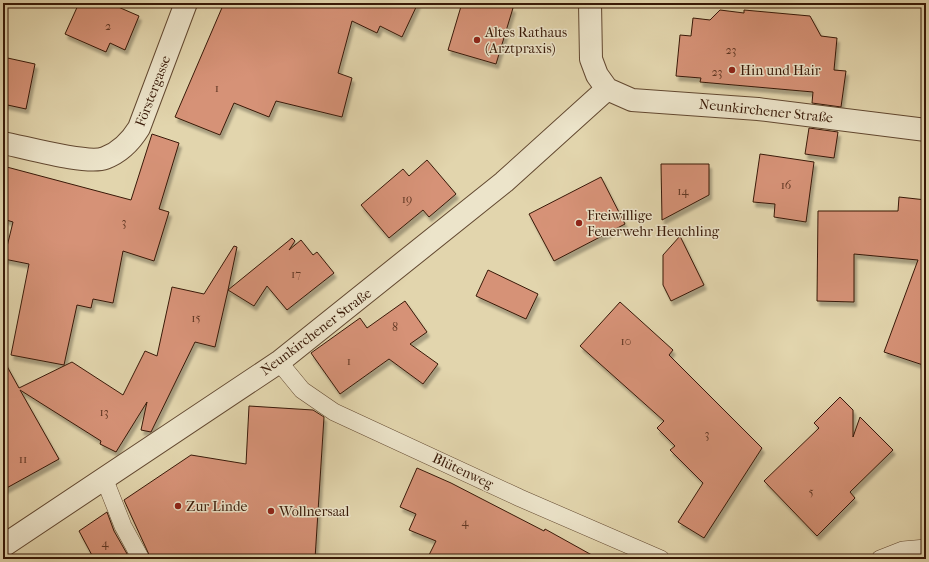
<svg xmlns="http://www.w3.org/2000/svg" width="929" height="562" font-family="'IM FELL French Canon',serif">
<defs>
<filter id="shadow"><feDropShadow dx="2.5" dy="4.5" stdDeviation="1" flood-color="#0004"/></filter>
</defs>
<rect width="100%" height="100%" fill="#e2d5ad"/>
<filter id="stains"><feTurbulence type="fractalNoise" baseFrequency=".005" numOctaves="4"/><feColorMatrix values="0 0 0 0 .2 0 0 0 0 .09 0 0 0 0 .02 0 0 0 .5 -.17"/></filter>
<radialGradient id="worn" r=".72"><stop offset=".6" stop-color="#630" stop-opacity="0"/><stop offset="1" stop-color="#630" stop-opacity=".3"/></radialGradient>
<!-- building -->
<path fill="#d69277" stroke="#381907" filter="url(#shadow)" d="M79 3H109L139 16 125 50 110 43 106 52 65 34Z
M224 3H418L402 37 380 26 377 33 352 21 338 73 352 78 342 117 276 101 269 117 234 103 220 135 175 117Z
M462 3H498L513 8 496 64 448 50Z
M720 10 744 13V10L810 16 821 36 837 38 834 70 846 71 841 107 812 103 813 92 700 82 701 78 676 76 680 35 691 36 693 18 710 20Z
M3 57 35 64 26 109 3 104Z
M809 128 838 132 834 158 805 154Z
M152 134 179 143 159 209 169 212 154 261 123 251 113 303 93 299 91 308 77 305 64 365 11 355 29 264 4 259 13 222 3 219V166L131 200Z
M760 154 814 162 806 222 774 217 775 204 753 202Z
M427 160 456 194 429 217 423 210 389 238 361 205 403 169 409 176Z
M661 164H709V195L662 220Z
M601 177 625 224 554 261 529 214Z
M899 197 926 200V366L884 352 918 260 854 254V302L817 301 818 211H898Z
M680 236 704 285 671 301 663 285V255Z
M292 238 295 241 289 250 301 240 313 255 317 252 334 273 287 310 267 286 254 306 228 290 215 347 195 342 151 432 141 430 147 402 116 452 100 444 101 441 20 390 59 459 3 490V359L19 388 72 362 123 395 145 351 157 356 172 287 204 294 234 246 237 247 228 290Z
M488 270 538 294 526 319 476 296Z
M405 301 427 332 410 344 438 364 423 384 389 359 340 394 311 353 360 318 367 328Z
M620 302 673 350 669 355 762 448 704 538 678 522 703 483 670 450 675 446 657 428 664 421 580 346Z
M840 397 853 410V437L860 417 893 450 850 492 855 498 817 536 764 481 819 428 814 423Z
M249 406 313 410 324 417 315 559H151L124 500 191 455 246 464Z
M417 468 451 483 544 531 545 529 599 559H427L436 541 409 530 416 514 400 507Z
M107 512 114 531 130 559H94L79 531Z"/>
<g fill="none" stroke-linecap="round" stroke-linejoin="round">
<defs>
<path id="lane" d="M279 362 302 390 334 412 520 498 661 559
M104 478 123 526 141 559
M880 559 903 550 926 548"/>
<path id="street" d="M590 3 591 59 597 75 607 89 632 100 758 109 926 130
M3 143C25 147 87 165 105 158 121 152 131 141 139 128L186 3
M3 546 279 362 504 182 607 89"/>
</defs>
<!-- lane casing -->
<use href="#lane" stroke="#624830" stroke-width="18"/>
<!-- street casing -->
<use href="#street" stroke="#624830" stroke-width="24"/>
<!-- lane -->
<use href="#lane" stroke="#ece4ca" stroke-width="17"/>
<!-- street -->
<use href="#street" stroke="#ece4ca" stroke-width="22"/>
</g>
<!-- markers -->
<g fill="#8f2418" stroke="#ece4ca" stroke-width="1.5">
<circle cx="477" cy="40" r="4"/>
<circle cx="732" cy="70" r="4"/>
<circle cx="579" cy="223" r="4"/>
<circle cx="178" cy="506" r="4"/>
<circle cx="271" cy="511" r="4"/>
</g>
<g text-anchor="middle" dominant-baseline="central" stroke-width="3" stroke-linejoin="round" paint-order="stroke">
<!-- number labels -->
<g font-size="12" fill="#603723">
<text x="108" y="26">2</text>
<text x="731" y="50">23</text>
<text x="717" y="72">23</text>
<text x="217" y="88">1</text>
<text x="786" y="185">16</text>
<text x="683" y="191">14</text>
<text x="407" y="199">19</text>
<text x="124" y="222">3</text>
<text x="296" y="274">17</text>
<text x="196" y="318">15</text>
<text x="395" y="327">8</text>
<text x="626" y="341">10</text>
<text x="349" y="361">1</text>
<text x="104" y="412">13</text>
<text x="707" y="434">3</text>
<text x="23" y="459">11</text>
<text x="811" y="492">5</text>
<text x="465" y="522">4</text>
<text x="105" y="543">4</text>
</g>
<!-- poi labels -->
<g font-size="14" fill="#381907" stroke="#ece4ca" text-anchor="start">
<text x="485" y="32">Altes Rathaus<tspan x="485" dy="16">(Arztpraxis)</tspan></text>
<text x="740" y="70">Hin und Hair</text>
<text x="587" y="215">Freiwillige<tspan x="587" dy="16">Feuerwehr Heuchling</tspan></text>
<text x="186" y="506">Zur Linde</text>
<text x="279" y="511">Wollnersaal</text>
</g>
<!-- street labels -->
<g font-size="14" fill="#381907" stroke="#ece4ca">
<text transform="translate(153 91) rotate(-69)">Förstergasse</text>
<text transform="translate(766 111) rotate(6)">Neunkirchener Straße</text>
<text transform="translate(316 332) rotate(-37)">Neunkirchener Straße</text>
<text transform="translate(463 471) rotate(25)">Blütenweg</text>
</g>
</g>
<!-- margin -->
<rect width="929" height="562" fill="none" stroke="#e2d5ad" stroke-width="16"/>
<rect x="4" y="4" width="921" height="554" fill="none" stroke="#381907" stroke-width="2"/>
<rect x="8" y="8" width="913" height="546" fill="none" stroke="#381907"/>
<rect width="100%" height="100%" filter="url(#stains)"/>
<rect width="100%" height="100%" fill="url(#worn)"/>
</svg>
